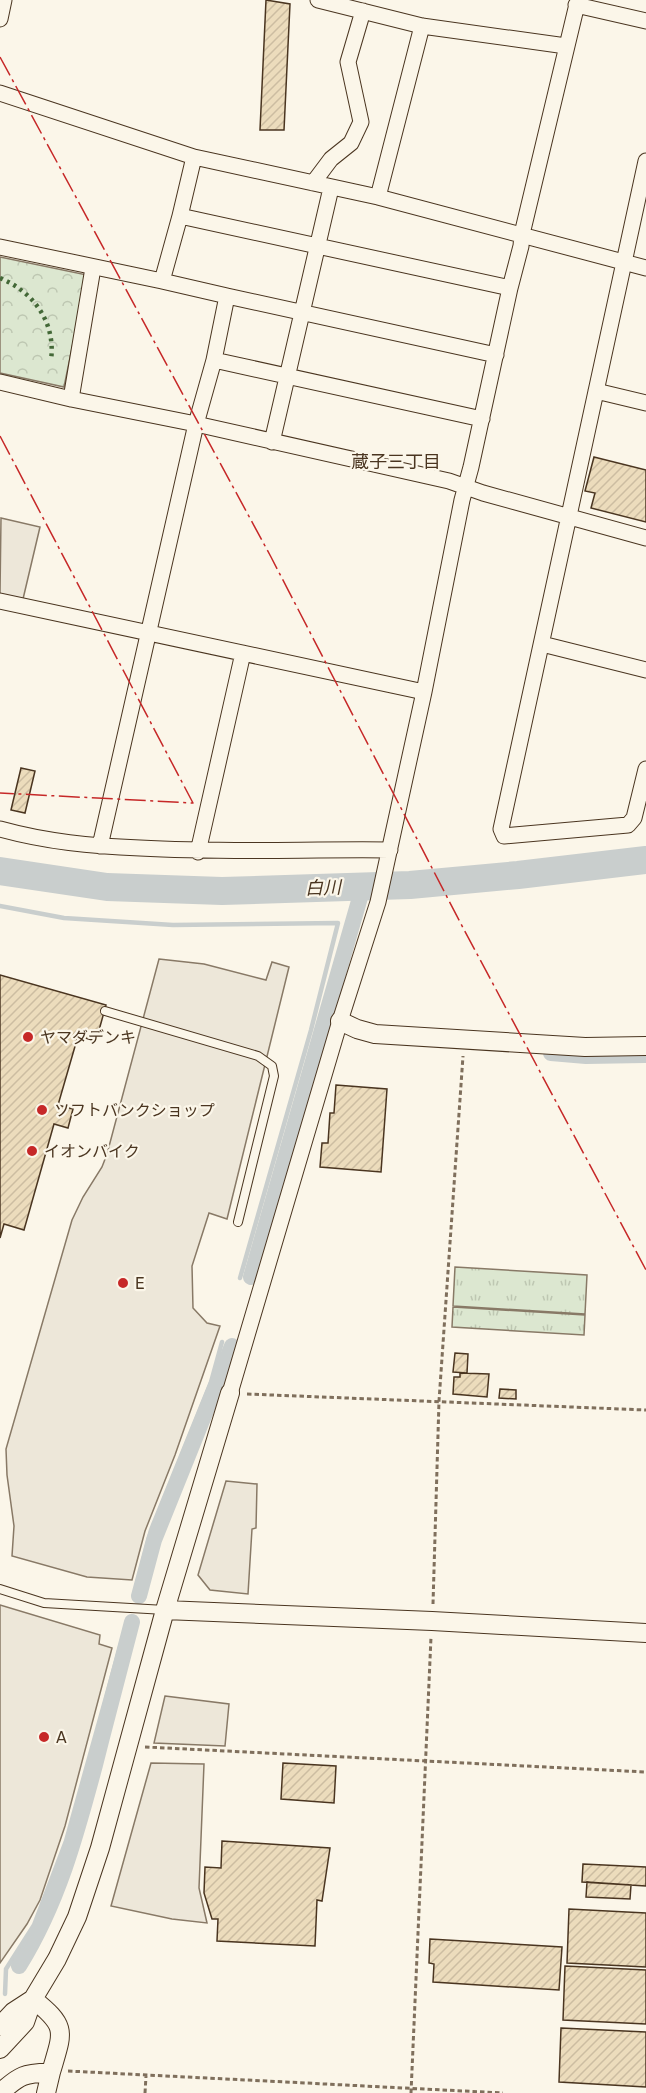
<svg xmlns="http://www.w3.org/2000/svg" width="646" height="2093" font-family="Rubik,'Noto Sans JP',sans-serif">
<defs>
<pattern id="grass-tufts" width="24" height="20" patternUnits="userSpaceOnUse" patternTransform="scale(1.5)"><rect width="24" height="20" fill="#dce7d0"/><path d="M3 7l-1-3M5 7V3M7 7l1-3M15 17l-1-3M17 17v-4M19 17l1-3" fill="none" stroke="#bec7b2"/></pattern>
<pattern id="forest-crowns" width="20" height="18" patternUnits="userSpaceOnUse" patternTransform="scale(1.5)"><rect width="20" height="18" fill="#dce7d0"/><path d="M2 6a3 3 0 1 1 6 0M12 15a3 3 0 1 1 6 0" fill="none" stroke="#bec7b2"/></pattern>
<pattern id="building-hatch" width="6" height="6" patternUnits="userSpaceOnUse" patternTransform="scale(1.5)"><rect width="6" height="6" fill="#ecdcbc"/><path d="M-1 1l2-2M0 6l6-6M5 7l2-2" fill="none" stroke="#ccbda1"/></pattern>
</defs>
<rect width="100%" height="100%" fill="#fbf6e9"/>
<!-- grass -->
<path fill="url(#grass-tufts)" stroke="#887966" stroke-width="1.5" d="M455 1267 587 1275 585 1314 453 1306Z
M453 1307 585 1315 584 1335 452 1327Z"/>
<!-- forest -->
<path fill="url(#forest-crowns)" stroke="#887966" stroke-width="1.5" d="M0 257 87 275 64 387 0 373Z"/>
<!-- parking -->
<path fill="#ede7d9" stroke="#887966" stroke-width="1.5" d="M1 518 40 527 23 599 0 594Z
M159 959 204 964 266 980 272 962 289 967 227 1219 209 1213 192 1266 193 1308 207 1323 220 1326 175 1455 145 1531 132 1580 87 1577 12 1556 14 1526 7 1475 6 1449 72 1220 83 1197 102 1167 107 1154Z
M226 1481 257 1484 256 1528 252 1529 248 1594 210 1590 198 1575Z
M0 1605 100 1635 99 1644 112 1648 65 1826 40 1900 27 1924 0 1963Z
M165 1696 229 1704 225 1746 154 1743Z
M151 1763 204 1764 199 1888 207 1923 172 1919 111 1906Z"/>
<g fill="none" stroke-linecap="round" stroke-linejoin="round">
<!-- stream -->
<path stroke="#c9cecd" stroke-width="4.5" d="M0 906 64 918 173 925 338 923 311 1030 240 1278
M134 1595 151 1530 211 1382 222 1342
M5 1994 6 1969 34 1925 66 1841 127 1622"/>
<!-- canal -->
<path stroke="#c9cecd" stroke-width="16" d="M551 1053 586 1056 645 1055
M251 1277 363 887
M139 1596 154 1540 232 1346
M19 1966C58 1903 76 1836 95 1765 107 1717 120 1669 132 1622"/>
<!-- river -->
<path stroke="#c9cecd" stroke-width="28" d="M0 871 107 887 222 891 410 885 518 875 646 860"/>
</g>
<!-- building -->
<path fill="url(#building-hatch)" stroke="#4a3520" stroke-width="1.5" d="M266 0 290 4 284 130H260Z
M594 457 646 470V522L591 508 595 493 585 491Z
M21 768 35 771 25 813 11 810Z
M0 975 106 1005 96 1041 78 1036 58 1105 73 1109 68 1128 54 1124 24 1230 4 1224 0 1238Z
M336 1085 387 1089 381 1172 320 1167 322 1143H328L330 1113H334Z
M455 1353 468 1354 467 1373 453 1372Z
M460 1373 489 1374 487 1397 453 1394 454 1377H460Z
M500 1389 516 1390V1399L499 1398Z
M283 1763 336 1766 334 1803 281 1799Z
M222 1841 330 1848 322 1901 317 1900 315 1946 217 1941 218 1919H212L204 1893 205 1867 221 1868Z
M583 1864 646 1867V1886L582 1882Z
M587 1882 631 1885 630 1899 586 1897Z
M569 1909 646 1913V1967L567 1963Z
M430 1939 562 1947 559 1990 433 1982 434 1964 429 1963Z
M565 1966 646 1970V2024L563 2020Z
M561 2028 646 2032V2087L559 2082Z"/>
<g fill="none" stroke-linecap="round" stroke-linejoin="round">
<defs>
<path id="service" d="M105 1011 258 1056 272 1066 274 1076 238 1222
M0 1589 44 1603 165 1610"/>
<path id="minor" d="M318 0 422 26 566 46
M576 5 646 21
M0 19 4 0
M0 93 194 157 378 197 646 268
M194 157 180 216 510 288
M646 161 501 829 504 836 628 825 634 818 646 769
M313 183 331 159 351 143 361 122 348 62 363 11
M378 197 422 26
M180 216 162 281 227 296
M0 247 162 281
M214 360 227 296 496 355
M0 382 71 399 196 424 449 481 483 493 646 538
M596 391 646 403
M71 399 93 268
M272 442 331 188
M0 601 424 692
M542 644 646 670
M0 829C47 842 91 846 140 848 223 853 307 849 390 850
M100 846 196 424 214 360 482 419
M198 852 243 653
M230 1393 340 1021 378 902 424 692 462 500 471 467 510 288 521 246 522 234 578 0"/>
<path id="tertiary" d="M340 1021 357 1029 375 1034 585 1047 646 1046
M165 1610 432 1621 646 1633
M0 2026 13 2012 33 1999
M0 2049 25 2022 33 1999 57 1959 77 1917 100 1848 165 1610 230 1393
M0 2093C21 2074 24 2074 51 2072 63 2031 68 2027 33 1999
M46 2093 51 2072"/>
</defs>
<!-- service casing -->
<use href="#service" stroke="#4a3520" stroke-width="10"/>
<!-- minor casing -->
<use href="#minor" stroke="#4a3520" stroke-width="17"/>
<!-- tertiary casing -->
<use href="#tertiary" stroke="#4a3520" stroke-width="20"/>
<!-- path -->
<path stroke="#7f6f5c" stroke-width="3" stroke-dasharray="4.5 3" stroke-linecap="butt" d="M247 1394 646 1410
M433 1604 439 1401 463 1056
M145 1747 646 1772
M68 2071 503 2093
M145 2093 146 2076
M411 2093 431 1637"/>
<!-- service -->
<use href="#service" stroke="#fbf6e9" stroke-width="8"/>
<!-- minor -->
<use href="#minor" stroke="#fbf6e9" stroke-width="15"/>
<!-- tertiary -->
<use href="#tertiary" stroke="#fbf6e9" stroke-width="18"/>
<!-- hedge -->
<path stroke="#436837" stroke-width="4.5" stroke-dasharray="3 4.5" stroke-linecap="butt" d="M0 278C34 292 56 323 51 360"/>
<!-- power -->
<path stroke="#c62828" stroke-width="1.5" stroke-dasharray="21 4.5 3 4.5" stroke-linecap="butt" d="M0 57 271 557 461 924 646 1270
M0 436 193 803 0 793"/>
</g>
<!-- markers -->
<g fill="#c62828" stroke="#fbf6e9" stroke-width="2">
<circle cx="28" cy="1037" r="6"/>
<circle cx="42" cy="1110" r="6"/>
<circle cx="32" cy="1151" r="6"/>
<circle cx="123" cy="1283" r="6"/>
<circle cx="44" cy="1737" r="6"/>
</g>
<g text-anchor="middle" dominant-baseline="central" stroke-width="4.5" stroke-linejoin="round" paint-order="stroke">
<!-- poi labels -->
<g font-size="16" fill="#4a3520" stroke="#fbf6e9" text-anchor="start">
<text x="40" y="1037">ヤマダデンキ</text>
<text x="54" y="1110">ソフトバンクショップ</text>
<text x="44" y="1151">イオンバイク</text>
<text x="135" y="1283">E</text>
<text x="56" y="1737">A</text>
</g>
<!-- neighbourhood labels -->
<g font-size="18" fill="#4a3520" stroke="#fbf6e9">
<text x="396" y="462">蔵子三丁目</text>
</g>
<!-- water labels -->
<g font-size="18" font-style="italic" fill="#4a3520" stroke="#fbf6e9">
<text transform="translate(323 888) rotate(-2)">白川</text>
</g>
</g>
</svg>
